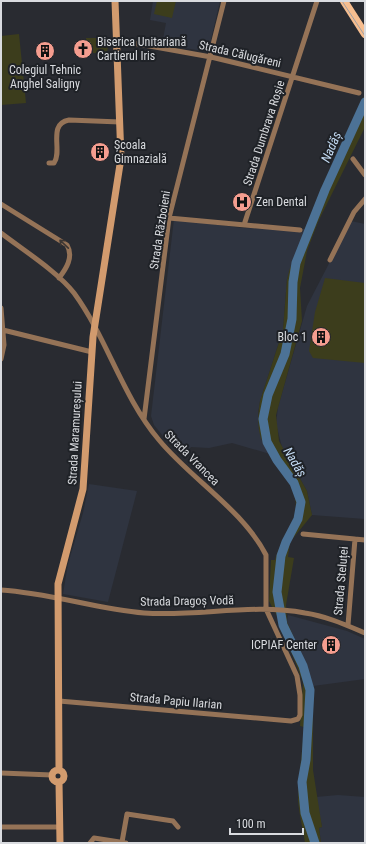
<svg xmlns="http://www.w3.org/2000/svg" width="366" height="844" font-family="'Roboto Condensed',sans-serif">
<rect width="100%" height="100%" fill="#292b31"/>
<!-- built -->
<path fill="#2f3440" d="M153 1H220L208 52 162 44 166 23 150 20Z
M174 219 242 228 306 229 287 279 283 330 260 401 258 413 261 437 270 454 232 443 209 448 191 447 184 455 167 441 154 425 151 416Z
M351 221 365 224V519L312 515 307 491 282 447 276 424 278 407 307 306Z
M89 484 137 491 108 602 63 594 68 564 83 513Z
M288 615 347 631 365 639V679L313 686 304 660 287 622Z
M338 795 365 797V843H321L319 828 322 827 316 797Z"/>
<!-- green -->
<path fill="#3c3d1c" d="M157 1H176L172 18 154 14Z
M19 34 26 103 1 105V36Z
M86 38H109L107 54 93 53V46H86Z
M365 92V127L318 222 307 251 300 288 302 321 276 415 279 441 307 491 312 515 290 542 288 557 294 558 286 605 287 622 304 660 313 686V770L322 827 319 828 321 843H305C303 829 299 814 298 800 298 776 303 751 304 727L300 726 303 682 277 616 269 601 271 560H275C279 544 296 522 296 509 297 480 271 463 261 438 257 427 258 413 260 401L283 330 287 279 290 268 333 168 362 104Z
M325 278 365 283V363L313 358 309 351 315 312Z"/>
<g fill="none" stroke-linecap="round" stroke-linejoin="round">
<!-- river -->
<path stroke="#4c7296" stroke-width="9" d="M315 843 305 813 302 782 306 760 310 690 303 666 283 625 277 592 281 556 286 542 298 519 301 502 294 483 277 460 267 442 263 419 268 395 285 354 292 319 293 282 296 263 325 190 365 102"/>
<!-- street -->
<path stroke="#957357" stroke-width="5" d="M116 40 211 57 359 93
M353 159 365 175
M49 163H54C63 151 47 124 69 120L120 122
M1 204 67 245C74 257 66 269 59 278
M169 218 300 230
M244 225 317 1
M1 233C22 249 59 273 74 293 107 338 122 396 159 440 191 479 243 510 266 555V609L297 676 300 695V715L298 719 291 721 59 701
M330 260 354 212 365 199
M1 308 4 345 1 359
M3 330 92 352
M144 419 169 218 224 1
M303 534 365 540
M1 590C50 593 96 609 144 613 198 617 252 603 305 613 326 616 346 625 365 633
M348 625 355 539
M1 773 52 775
M1 827H60
M122 842 127 814 173 821 178 827
M90 843 94 838 126 843"/>
<!-- secondary -->
<path stroke="#d29b6e" stroke-width="7" d="M59 769 58 584 83 489 93 337 121 158 115 1
M52 776a6 6 0 1 1 12 0a6 6 0 1 1-12 0Z
M59 782 60 843"/>
<!-- primary -->
<path stroke="#f6bd8f" stroke-width="8" d="M344 1 365 34"/>
<!-- tram -->
<path stroke="#9ea0a5" stroke-width="1" d="M342 1 365 36"/>
</g>
<!-- one-way arrows -->
<defs><path id="oneway-shaft" d="M-6 0H5M1.5-3L5.5 0L1.5 3" fill="none" stroke-width="1.6" stroke-linecap="round" stroke-linejoin="round"/></defs>
<use stroke="#3c3633" href="#oneway-shaft" transform="translate(64 244) rotate(-136)"/>
<!-- icons -->
<defs>
<symbol id="church-disc" viewBox="-11 -11 22 22"><circle r="9.5" fill="#f59d8f" stroke="#1f2227"/><path d="M-1.2-6h2.4v3.5h3.3v2.4h-3.3V6h-2.4V-.1h-3.3v-2.4h3.3Z" fill="#111"/></symbol>
<symbol id="building-disc" viewBox="-11 -11 22 22"><circle r="9.5" fill="#f59d8f" stroke="#1f2227"/><path d="M-4-6H4V6H1V3H-1V6H-4ZM-2.5-4.3h1.7v1.8h-1.7ZM.8-4.3h1.7v1.8H.8ZM-2.5-1h1.7V.8h-1.7ZM.8-1h1.7V.8H.8Z" fill="#111"/></symbol>
<symbol id="hospital-disc" viewBox="-11 -11 22 22"><circle r="9.5" fill="#f59d8f" stroke="#1f2227"/><path d="M-5-5h3v3.5h4V-5h3V5h-3V1.5h-4V5h-3Z" fill="#111"/></symbol>
</defs>
<g fill-rule="evenodd">
<use href="#church-disc" x="72" y="38" width="22" height="22"/>
<use href="#building-disc" x="34" y="40" width="22" height="22"/>
<use href="#building-disc" x="89" y="141" width="22" height="22"/>
<use href="#hospital-disc" x="231" y="191" width="22" height="22"/>
<use href="#building-disc" x="310" y="326" width="22" height="22"/>
<use href="#building-disc" x="320" y="634" width="22" height="22"/>
</g>
<g text-anchor="middle" dominant-baseline="central" stroke-width="4" stroke-linejoin="round" paint-order="stroke">
<!-- poi labels -->
<g font-size="12" fill="#d9dbdf" stroke="#1f2227" text-anchor="start">
<text x="97" y="42">Biserica Unitariană<tspan x="97" dy="14">Cartierul Iris</tspan></text>
<text x="45" y="70" text-anchor="middle">Colegiul Tehnic<tspan x="45" dy="14">Anghel Saligny</tspan></text>
<text x="114" y="145">Școala<tspan x="114" dy="14">Gimnazială</tspan></text>
<text x="256" y="202">Zen Dental</text>
<text x="307" y="337" text-anchor="end">Bloc 1</text>
<text x="317" y="645" text-anchor="end">ICPIAF Center</text>
</g>
<!-- street labels -->
<g font-size="12" fill="#d9dbdf" stroke="#1f2227">
<text transform="translate(240 54) rotate(13)">Strada Călugăreni</text>
<text transform="translate(264 133) rotate(-72)">Strada Dumbrava Roșie</text>
<text transform="translate(160 230) rotate(-81)">Strada Războieni</text>
<text transform="translate(75 433) rotate(-87)">Strada Maramureșului</text>
<text transform="translate(192 458) rotate(45)">Strada Vrancea</text>
<text transform="translate(341 581) rotate(-85)">Strada Steluței</text>
<text transform="translate(187 601) rotate(-1)">Strada Dragoș Vodă</text>
<text transform="translate(176 701) rotate(5)">Strada Papiu Ilarian</text>
</g>
<!-- water labels -->
<g font-size="13" font-style="italic" fill="#c4dbf3" stroke="#1f2227">
<text transform="translate(331 147) rotate(-67)">Nadăș</text>
<text transform="translate(295 462) rotate(59)">Nadăș</text>
</g>
</g>
<!-- border -->
<rect width="366" height="844" fill="none" stroke="#d9dbdf" stroke-width="4"/>
<!-- scale -->
<path d="M230 828v6h73v-6" fill="none" stroke="#d9dbdf" stroke-width="2"/>
<text x="236" y="828" font-size="12" fill="#d9dbdf" stroke="#1f2227" stroke-width="3" paint-order="stroke">100 m</text>
</svg>
